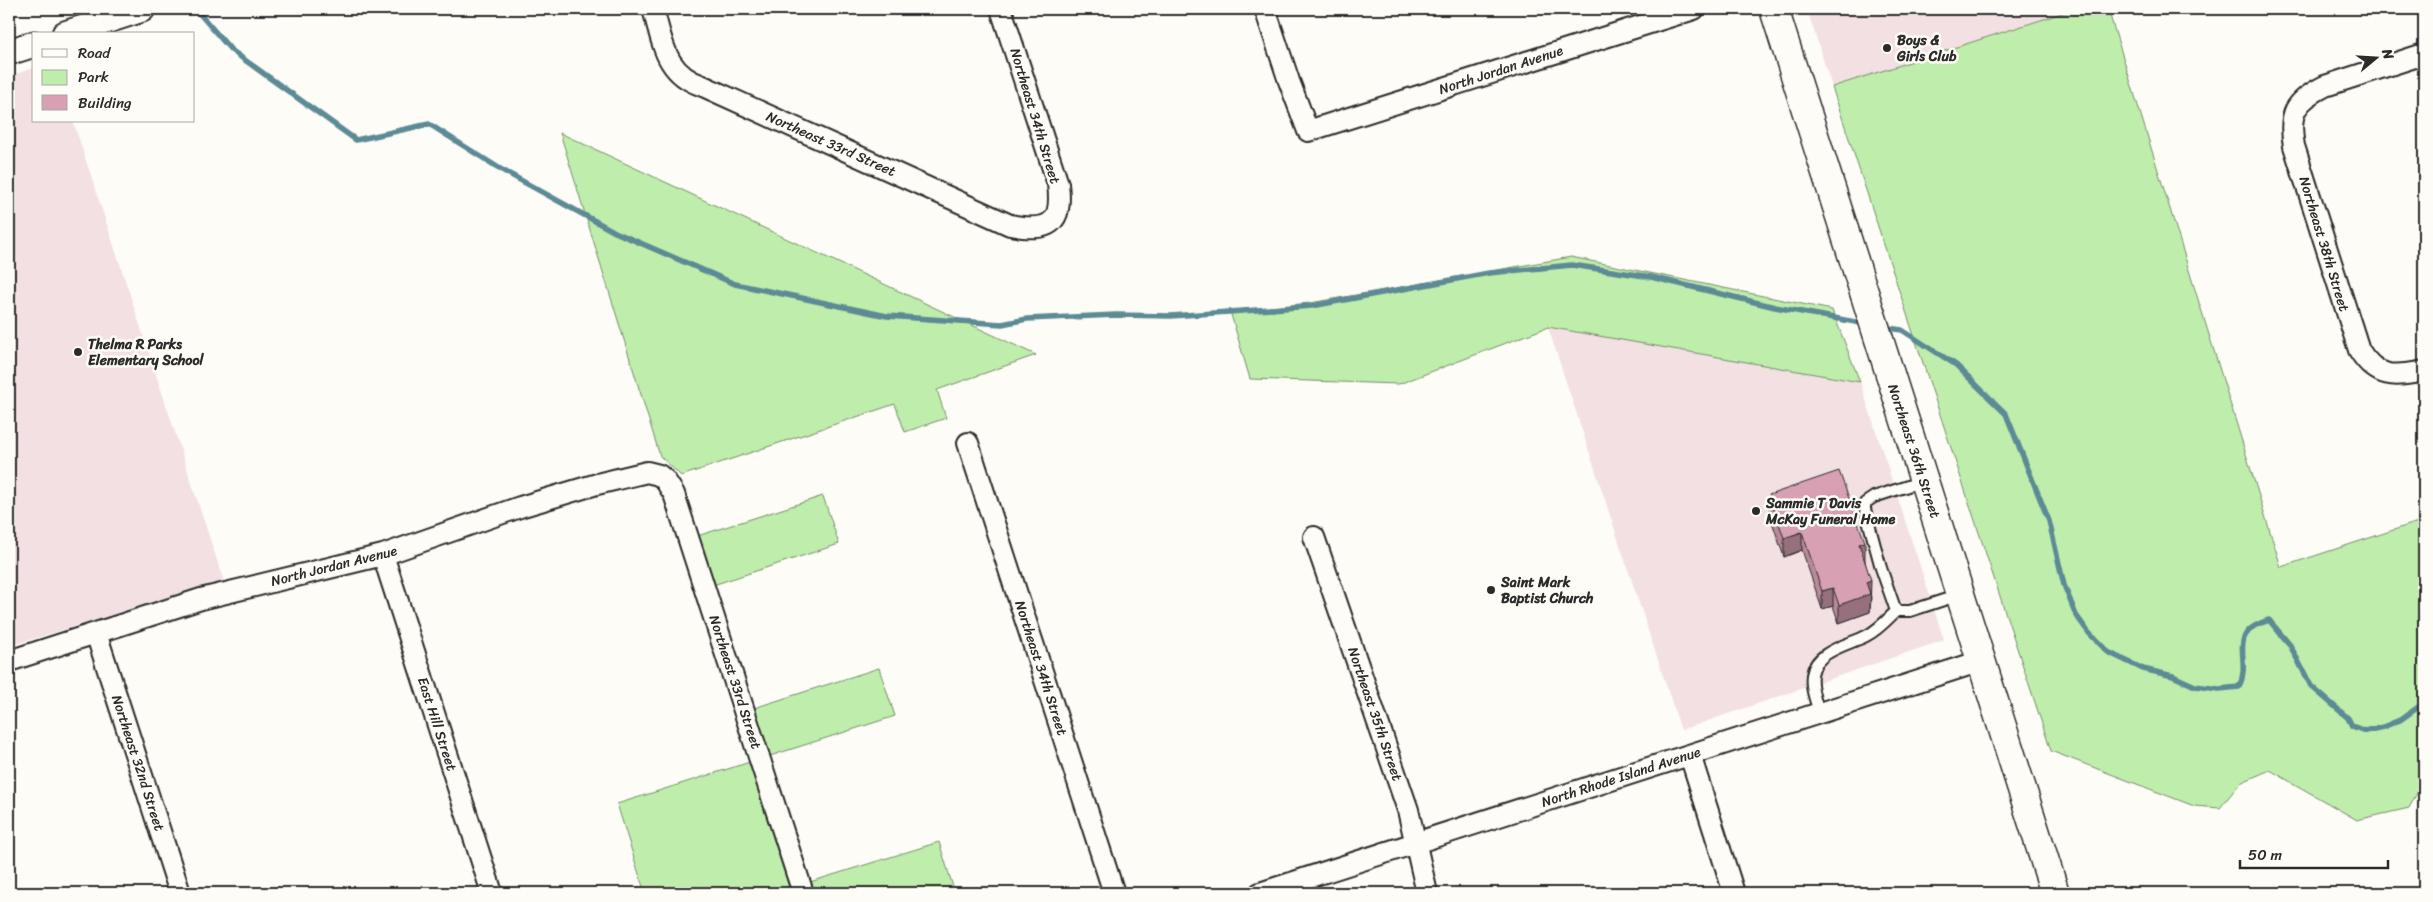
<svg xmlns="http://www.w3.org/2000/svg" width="2433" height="902" font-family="Sriracha,sans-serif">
<rect width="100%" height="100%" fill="#fdfcf7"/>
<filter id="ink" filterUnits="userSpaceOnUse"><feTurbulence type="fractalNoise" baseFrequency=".02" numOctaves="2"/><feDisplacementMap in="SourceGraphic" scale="10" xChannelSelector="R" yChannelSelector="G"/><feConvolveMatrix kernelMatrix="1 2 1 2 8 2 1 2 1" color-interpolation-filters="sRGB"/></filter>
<g filter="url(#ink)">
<!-- built -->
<path fill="#f2e0e3" d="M1807 9H2075L1832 87Z
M34 68V121H73L224 582 9 646V76Z
M1548 327 1860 382 1944 640 1681 730Z"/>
<!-- green -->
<path fill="#bfedab" stroke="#758c6b" d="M2075 9H2108L2281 567 2424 520V780L2409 808 2357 820 2270 770 2240 783 2220 808 2194 806 2051 751 1832 87Z
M560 133 1036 355 937 390 946 418 905 432 895 404 681 476 660 456Z
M1571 257 1832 310 1860 382 1548 327 1399 384 1250 379 1230 311 1310 303Z
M823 496 839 544 710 586 694 537Z
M879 668 895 716 770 756 754 708Z
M750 762 790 890 780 893H645L617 804Z
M939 842 954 890 945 893H813L810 882Z"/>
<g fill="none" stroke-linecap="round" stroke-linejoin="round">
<!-- stream -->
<path stroke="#5c8a95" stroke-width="5.5" d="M199 13 231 50 356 140 429 124 502 170 615 232 735 284 887 316 1002 324 1027 319 1116 315 1171 316 1312 306 1489 273 1572 265 1651 277 1775 307 1866 324
M1882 327 1902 330 1956 365 2006 414 2049 521 2064 585 2076 615 2089 633 2108 652 2143 669 2173 676 2195 686 2219 689 2239 687C2253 658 2224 634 2269 620L2290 645 2311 686 2348 718 2352 726 2365 731 2383 727 2400 720 2424 703"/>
<defs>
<path id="service" d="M1923 481 1874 497 1865 503V509L1881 568 1896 611H1910L1959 595
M1819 713C1816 701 1810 688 1812 675 1815 651 1848 645 1866 636 1878 630 1887 620 1896 611"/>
<path id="minor" d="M653 9C663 43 665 74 703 86L1010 225C1049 232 1063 225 1058 184L1001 9
M1265 9 1289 81 1308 131 1694 9
M2424 54 2325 86C2295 101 2288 113 2294 146L2359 350C2377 379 2394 377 2424 371
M968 443 1114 893
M1314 537 1408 810 1427 893
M383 555 492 893
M96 633 180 893
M9 661 201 599 383 555 520 507 597 484 647 472 659 475 665 480 674 494 803 893
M1690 755 1734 893
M1260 893 1981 661"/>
<path id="tertiary" d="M65 34 142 9
M9 52 34 44"/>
<path id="secondary" d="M1774 9 2055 893"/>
</defs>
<!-- service casing -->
<use href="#service" stroke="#2b2b2b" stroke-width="14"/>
<!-- minor casing -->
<use href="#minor" stroke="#2b2b2b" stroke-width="24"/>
<!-- tertiary casing -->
<use href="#tertiary" stroke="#2b2b2b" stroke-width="29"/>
<!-- secondary casing -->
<use href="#secondary" stroke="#2b2b2b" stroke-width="31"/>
<!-- service -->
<use href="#service" stroke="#fdfcf7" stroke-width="10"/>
<!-- minor -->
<use href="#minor" stroke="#fdfcf7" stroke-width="20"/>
<!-- tertiary -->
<use href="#tertiary" stroke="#fdfcf7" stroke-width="25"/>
<!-- secondary -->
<use href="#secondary" stroke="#fdfcf7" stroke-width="28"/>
</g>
<!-- wall -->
<path fill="#b98a9a" stroke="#2b2b2b" d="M1769 495 1865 560 1871 598 1870 612 1839 623 1833 606 1822 609 1802 550 1784 557 1769 513Z"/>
<!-- shaded-wall -->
<path fill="#96707d" stroke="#2b2b2b" d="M1802 532V550L1784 557V538Z
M1865 542V560L1859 562V544Z
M1871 580 1870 612 1839 623V605L1866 582Z
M1833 588V606L1822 609V591Z"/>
<!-- building -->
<path fill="#d7a0b3" stroke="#2b2b2b" d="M1839 471 1865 542 1859 544 1871 580 1866 582 1870 594 1839 605 1833 588 1822 591 1802 532 1784 538 1769 495Z"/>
</g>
<!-- markers -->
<g fill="#2b2b2b" stroke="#fdfcf7" stroke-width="2">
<circle cx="1887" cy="48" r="5"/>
<circle cx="78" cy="352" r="5"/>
<circle cx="1756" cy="511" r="5"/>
<circle cx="1491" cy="590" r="5"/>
</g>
<g text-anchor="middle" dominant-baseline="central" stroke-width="5" stroke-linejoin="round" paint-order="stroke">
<!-- poi labels -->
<g font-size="14" font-weight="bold" fill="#2b2b2b" stroke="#fdfcf7" text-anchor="start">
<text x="1897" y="40">Boys &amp;<tspan x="1897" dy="16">Girls Club</tspan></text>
<text x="88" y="344">Thelma R Parks<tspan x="88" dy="16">Elementary School</tspan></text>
<text x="1766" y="503">Sammie T Davis<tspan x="1766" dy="16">McKay Funeral Home</tspan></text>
<text x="1501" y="582">Saint Mark<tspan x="1501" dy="16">Baptist Church</tspan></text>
</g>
<!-- street labels -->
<g font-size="14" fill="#2b2b2b" stroke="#fdfcf7">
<text transform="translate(1501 70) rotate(-18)">North Jordan Avenue</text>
<text transform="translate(1035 116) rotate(73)">Northeast 34th Street</text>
<text transform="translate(831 144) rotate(24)">Northeast 33rd Street</text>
<text transform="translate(2324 244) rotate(73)">Northeast 38th Street</text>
<text transform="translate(1914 451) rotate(72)">Northeast 36th Street</text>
<text transform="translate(334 566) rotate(-14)">North Jordan Avenue</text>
<text transform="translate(1041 668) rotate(72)">Northeast 34th Street</text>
<text transform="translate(735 682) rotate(72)">Northeast 33rd Street</text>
<text transform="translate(1375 714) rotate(71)">Northeast 35th Street</text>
<text transform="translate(437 724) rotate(72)">East Hill Street</text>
<text transform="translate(138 763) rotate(72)">Northeast 32nd Street</text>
<text transform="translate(1621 777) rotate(-18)">North Rhode Island Avenue</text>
</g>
</g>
<!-- margin -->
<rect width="2433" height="902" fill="none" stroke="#fdfcf7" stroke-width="30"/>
<rect x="15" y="15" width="2403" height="872" fill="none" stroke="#2b2b2b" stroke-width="2" filter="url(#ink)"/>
<!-- legend -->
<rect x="32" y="32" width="162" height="90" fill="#fdfcf7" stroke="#a9a8a5"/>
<rect x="42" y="49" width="25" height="8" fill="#fdfcf7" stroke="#a9a8a5"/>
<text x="78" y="58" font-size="15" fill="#2b2b2b">Road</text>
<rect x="42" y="70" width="25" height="15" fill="#bfedab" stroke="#a9a8a5"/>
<text x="78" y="82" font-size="15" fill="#2b2b2b">Park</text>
<rect x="42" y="95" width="25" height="15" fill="#d7a0b3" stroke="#a9a8a5"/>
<text x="78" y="108" font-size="15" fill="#2b2b2b">Building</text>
<!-- north arrow -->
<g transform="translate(2376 58) rotate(72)" stroke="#fdfcf7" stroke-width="4" paint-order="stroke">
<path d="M0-4L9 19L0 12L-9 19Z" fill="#2b2b2b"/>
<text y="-8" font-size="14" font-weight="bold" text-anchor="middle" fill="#2b2b2b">N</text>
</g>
<!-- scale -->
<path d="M2240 860v8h148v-8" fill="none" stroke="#2b2b2b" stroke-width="2.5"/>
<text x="2248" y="860" font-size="15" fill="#2b2b2b" stroke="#fdfcf7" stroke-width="4" paint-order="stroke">50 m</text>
</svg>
